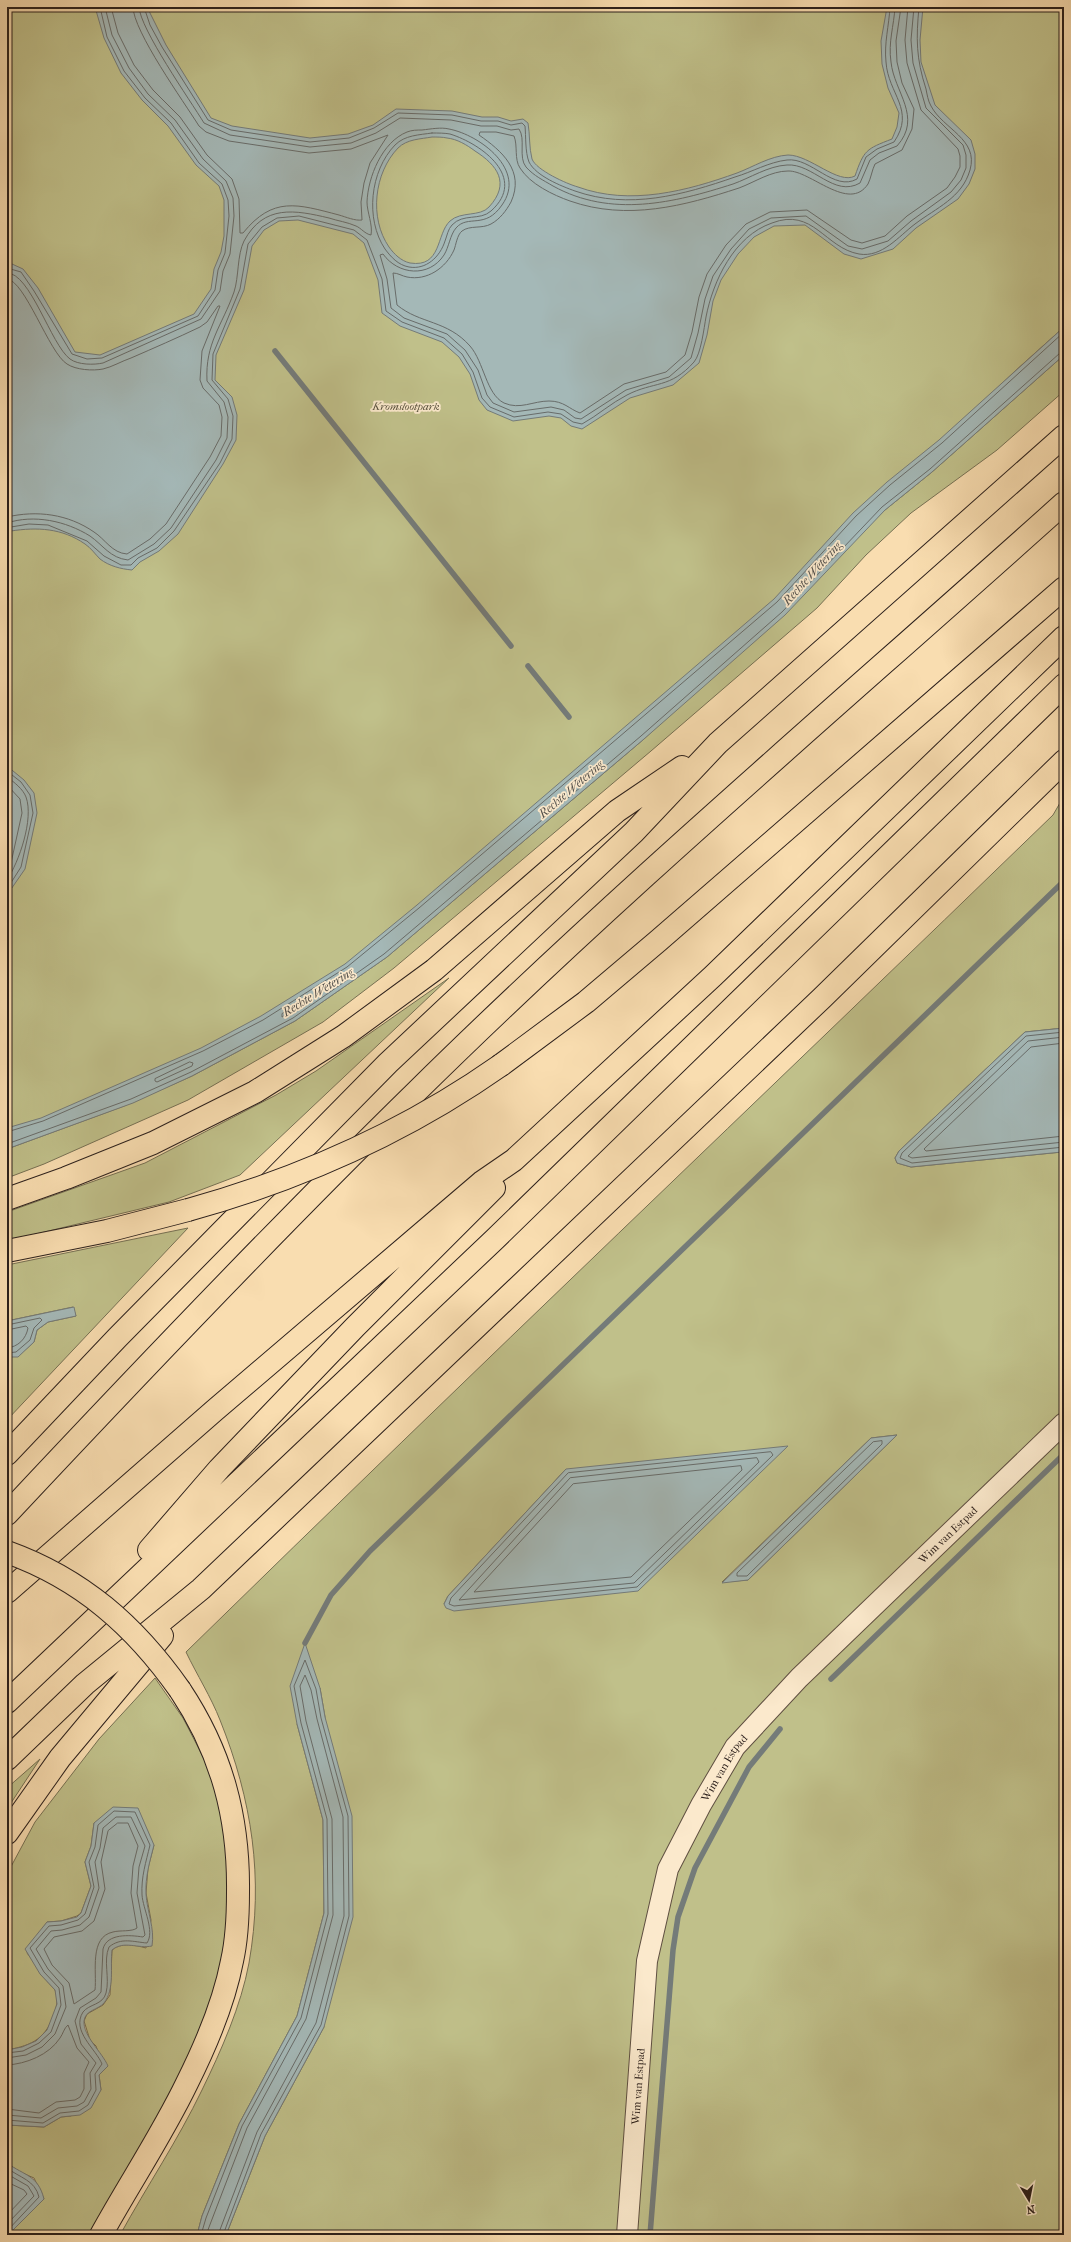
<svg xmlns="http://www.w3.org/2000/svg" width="1071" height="2242" font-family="'IM FELL French Canon',serif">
<rect width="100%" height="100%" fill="#f9ddb0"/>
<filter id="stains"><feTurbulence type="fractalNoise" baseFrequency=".005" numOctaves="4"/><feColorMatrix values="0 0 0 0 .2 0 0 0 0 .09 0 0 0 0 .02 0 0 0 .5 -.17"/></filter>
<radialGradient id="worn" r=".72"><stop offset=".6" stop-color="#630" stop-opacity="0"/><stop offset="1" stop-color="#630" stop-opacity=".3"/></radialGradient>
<!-- green -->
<path fill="#c0c08a" stroke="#767053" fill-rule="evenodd" d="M7 7H1064V327L1015 371 682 696 322 995 7 1140Z
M1064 355V391L997 450 911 513 866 555 817 608 651 751 394 968 323 1022 188 1100 44 1164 7 1178V1149L124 1106 192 1076 295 1021 387 957 644 739 885 510 932 472Z
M1064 796V1028L1025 1032 899 1151 895 1158 897 1163 911 1167 1062 1152 1064 1150V2235H226L265 2136 324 2027 325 1717 320 1688 297 1724 323 1820 324 1913 297 2016 239 2124 202 2216 197 2235H120C147 2186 178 2140 202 2090 221 2051 241 2006 249 1963 264 1878 252 1800 220 1720 211 1697 197 1675 186 1652 473 1371 764 1095 1053 815ZM897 1435 748 1580 722 1582 871 1438ZM566 1469 444 1604 448 1596Z
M449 978 240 1175 169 1202 7 1241V1212L145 1163 276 1095 316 1071Z
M188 1228 7 1420V1357L18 1356 34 1342 37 1330 48 1322 76 1316 73 1307 7 1321V1265Z
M155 1678 183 1718 214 1778 226 1831 228 1920 223 1960 211 2003 179 2078 91 2235H8L44 2199 34 2178 20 2172 7 2163V2125L44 2127 61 2117 71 2116 101 2090 99 2075 104 2069 96 2046 90 2040 84 2021 87 2014 103 2005 110 1995 112 1950C121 1942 135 1945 146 1948L151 1920 146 1893 148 1868 154 1845 94 1823 91 1846 85 1862 91 1886 81 1913 77 1916 61 1921 47 1922 27 1953C35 1962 39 1973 47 1981 49 1984 54 1987 55 1990 58 1997 57 2005 55 2012 46 2038 34 2045 7 2050V1874L35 1822 99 1739Z
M40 1759 7 1809V1788Z"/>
<!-- water -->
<path fill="#a4b8b7" stroke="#747b79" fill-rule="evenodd" d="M95 7H147L166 45 211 118 232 126 310 138 348 134 373 125 396 109 452 111 482 117H498L511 121 523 119 528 123C530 134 529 148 532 159 536 170 567 184 578 187 630 206 687 191 737 173 753 167 770 156 788 155 810 155 838 185 855 176 864 150 866 149 892 139L897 127 899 113 888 88 882 64 881 41 887 7H923L920 40 921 62 935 105 971 140 975 154V169L969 184 958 199 916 228 893 249 861 259 844 254 805 225 774 226 754 237 738 254 721 280 713 301 707 335 699 363 673 385 630 398 582 429 571 426 561 418 549 416 513 421 487 410 479 400 470 374 459 357 442 342 400 326 382 313 378 280 364 243 353 234 298 220 279 221 264 230 252 246 244 290 216 355 215 380 232 397 237 415 236 440 223 464 178 534 159 551 140 562 132 570C121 569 109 566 100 559 95 554 91 548 85 544 62 528 37 527 11 531L7 536V265L12 264 23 269 38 288 75 352 100 355 194 314 211 289 214 269 221 252 224 236V200L219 186 196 165 168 126 142 100 121 73 104 38ZM432 137C437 137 443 137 447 138 457 139 467 145 475 151 497 165 511 183 489 207 480 217 461 211 450 221 436 234 442 268 410 263 401 261 394 254 389 247 369 218 374 173 398 148 407 139 421 139 432 137Z
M1064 327V355L932 472 885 510 785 615 644 739 387 957 295 1021 192 1076 133 1103 7 1149V1128L41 1118 201 1048 261 1016 345 964 417 905 774 599 853 513 887 482 939 440Z
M7 766 24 780 34 793 37 813 25 869 7 895Z
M1064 1028V1150L1062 1152 911 1167 897 1163 895 1158 899 1151 1025 1032Z
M74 1307 76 1316 48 1322 37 1330 34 1342 18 1357H7V1321Z
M897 1435 748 1580 722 1583 871 1438Z
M788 1446 638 1591 454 1611 446 1608 444 1604 448 1596 566 1469Z
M305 1643 320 1688 325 1717 352 1816 353 1917 324 2027 265 2136 226 2235H197L202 2216 239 2124 297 2016 324 1913 323 1820 297 1724 290 1686Z
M113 1807 138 1808 154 1845C150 1861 145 1877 146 1894 147 1912 155 1928 152 1946 138 1949 124 1940 112 1950 110 1967 115 1989 104 2003 98 2010 85 2010 84 2021 83 2036 102 2052 108 2066L99 2075 101 2090 91 2108 80 2115 61 2117 44 2127 7 2125V2050L22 2047 36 2041 47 2030 57 2004 55 1990 40 1974 25 1949 47 1922 61 1921 77 1917 81 1913 91 1886 85 1862 91 1846 94 1823Z
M7 2163C25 2176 38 2175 44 2199L8 2235Z"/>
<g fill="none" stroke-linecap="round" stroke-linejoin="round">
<!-- shore -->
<path stroke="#686c6a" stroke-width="1" d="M111 7 118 33 134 65 153 90 180 117 207 155 232 179 239 199 240 233H243C273 196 297 204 339 215 346 217 355 221 362 220L361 202 364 183 370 163 388 135 351 149 309 153 229 141 206 132 199 126C184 102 133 31 133 7
M139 7C140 29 190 100 204 123L230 135 310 147 351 143 376 133 400 118 451 120 481 126H497L511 130 519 129C526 139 518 157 526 167 534 176 543 180 553 186 611 218 674 203 733 184 750 178 768 166 787 165 813 163 834 198 860 183L870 160 879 153 897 146C923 117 894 92 891 62 888 42 894 26 895 7
M144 7 150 25 162 47 208 120 231 130 310 142 349 138 374 128 398 113 452 115 481 121H498L511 125 522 123 525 126C526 136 525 152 529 162 536 176 561 186 575 191 629 210 683 195 735 177 752 172 769 162 787 160 811 157 834 192 857 179L866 157 877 149 894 142C916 110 888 94 886 62 884 43 889 26 890 7
M901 7 896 41 897 62 902 83 914 109 912 129 902 150 875 164C872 170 871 178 868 184 849 213 810 170 788 171 771 171 755 182 739 188 684 206 627 221 570 201 553 195 530 184 520 168 514 159 518 146 514 136L496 132H480L479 135C502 151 525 171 511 202 506 211 500 219 491 224 482 229 470 225 462 231 457 235 456 245 454 250 446 268 427 281 407 277 402 276 398 273 393 273L397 305C420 324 447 320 470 346 484 362 486 394 504 403 520 410 533 401 549 401 564 401 569 409 580 413L624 384 666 372 685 355 692 332 699 297 707 274 726 245 746 224 770 212 807 210 851 240 862 243 885 236 907 216 947 188 955 177 960 167V156L958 149 921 110 907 63 905 40 908 7
M432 133C438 133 445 133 450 134 482 144 528 178 491 211 480 221 463 213 452 225 448 229 447 236 445 241 440 257 426 270 409 267 398 265 391 257 385 249 365 219 370 171 395 145 405 135 419 135 432 133Z
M7 268 21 272 34 291 72 354 87 359 102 358 198 316 215 290 218 270 225 253 229 216 228 200 222 184 199 163 171 123 145 98 124 71 107 37 100 7
M7 273C30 272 51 345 70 359 78 365 94 365 103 363L201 319 220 291 223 271 230 254 234 216 233 198 226 181 203 159 175 120 148 94 129 68 112 35 105 7
M7 279C25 280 49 353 67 364 76 370 93 371 103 369 112 367 122 361 131 358 154 348 177 338 200 327L207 322 218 306H220L202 351 200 380 203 388 219 405 222 417 221 436 210 457 166 524 150 539 127 554C112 553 105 539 94 532 68 514 37 510 7 517
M7 523C34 514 66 521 90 536 103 545 110 558 128 560L154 544 171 528 216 460 227 438 228 417 224 402 207 381C205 343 222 326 234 292 239 277 237 255 244 241 264 204 295 210 329 218 338 221 347 222 356 226 361 228 365 234 371 235 373 225 367 212 367 202 368 177 382 142 407 132 412 130 417 130 422 130 431 129 441 127 449 129 480 135 527 170 502 205 485 230 468 214 456 228 450 235 449 247 444 255 429 278 398 275 383 254L380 255 387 279 391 308 404 318 447 334 465 350 478 370 487 395 493 403 514 412 551 407 564 410 575 418 581 419 626 390 669 377 691 358 698 333 705 299 713 276 731 249 749 229 771 218 806 216 848 246 862 249 888 241 911 221 951 192 961 180 966 168V155L963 145 926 108 913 63 911 40 914 7
M7 530 11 527 29 524 48 525 87 541 104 556 121 565H131L138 558 157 548 174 531 220 463 232 439 233 416 228 399 212 380 213 354 240 289 248 244 262 227 277 218 299 216 354 230 367 240 382 279 386 311 402 322 444 338 462 354 473 372 482 398 490 407 514 417 548 412 561 414 573 422 582 424C597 416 611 403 627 395 654 381 670 389 694 362 701 354 704 328 706 317 713 281 734 236 772 223 813 207 825 248 859 254 882 258 899 236 915 224 936 208 962 198 970 170 979 139 943 129 931 106 928 101 927 94 926 89 916 58 916 39 919 7
M7 771 21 782 30 795 33 813 21 867 7 889
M7 777C14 782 23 789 26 797 34 819 19 862 7 880
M7 785 20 799 22 813 11 863 7 869
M295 1006 297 1009 282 1017V1014Z
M1064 1032 1026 1036 902 1153 900 1158 912 1163 1064 1147
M1064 1037 1028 1041 908 1156 912 1158 1064 1142
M1064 1043 1031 1047 924 1149 926 1151 1064 1136
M190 1062 193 1063 192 1066 157 1082 155 1081V1079Z
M7 1132 43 1121 203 1051 263 1020 347 967 419 908 777 602 856 516 890 485 942 443 1064 332
M7 1144 131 1099 191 1072 293 1018 384 954 641 736 782 612 882 507 930 469 1060 353 1064 352
M7 1325 40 1318 42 1320 34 1328 30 1340 16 1352 7 1353
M7 1330 26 1326 28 1328C26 1339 18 1347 7 1348
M882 1441V1444L747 1576H737V1573L873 1442Z
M771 1452 773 1455 637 1587 454 1606 449 1604 451 1598 568 1473Z
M757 1458 759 1462 634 1583 459 1600 570 1478Z
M741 1466 742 1470 631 1577 474 1592 573 1484Z
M118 1823H128L138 1846 133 1866 131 1893 137 1928C132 1932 120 1930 113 1932 89 1937 97 1972 95 1990L74 2004 69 1983 52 1965 44 1949 54 1937 82 1931 94 1921 105 1889 101 1862 108 1831Z
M7 2053 23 2051 39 2043 51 2032 61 2005 59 1988 44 1972 30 1948 49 1926 61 1925 78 1920 85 1914 94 1887 89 1862 95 1847 98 1825 114 1811 135 1812 150 1845C146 1862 141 1877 142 1895 143 1909 155 1931 147 1943 134 1942 121 1937 109 1947 103 1961 110 1978 106 1993 103 2005 89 2004 83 2012 71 2031 96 2049 102 2064L95 2074 96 2090 88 2105 79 2111 60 2113 43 2123 7 2120
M7 2058 26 2055 42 2047 55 2034 66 2007 63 1986 48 1969 36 1949 51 1931 62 1930 80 1925 89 1917 99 1888 95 1862 100 1848 103 1828 116 1817H131L145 1846 139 1867 137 1893 145 1935 143 1937C130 1935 107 1933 103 1949L101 1992 96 1998 80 2008 75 2021 81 2044 96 2063 90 2073 91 2089 84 2102 77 2106 58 2108 41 2118 7 2115
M7 2065C26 2064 49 2055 60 2038 63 2034 64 2028 68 2025L77 2048 89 2062 84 2073V2089L80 2097 75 2100 56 2102 39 2113 7 2109
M7 2168C20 2178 35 2180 39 2197L7 2231
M7 2174 28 2186 34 2196 7 2224
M7 2182 24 2190 27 2194 7 2215
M201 2235 206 2218 242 2126 301 2018 328 1914 327 1819 301 1723 294 1686 305 1660 316 1689 321 1718 348 1816 349 1916 321 2025 261 2134 223 2235
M206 2235 247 2128 306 2019 333 1915 332 1819 306 1721 300 1686 305 1675 311 1690 317 1719 343 1817 344 1916 316 2023 257 2132 218 2235"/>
<!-- stream -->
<path stroke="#747b79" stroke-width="5.5" d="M275 351 511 646
M528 666 569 717
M305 1643 331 1595 370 1551 1064 881
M831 1679 1064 1454
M650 2235 673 1950 678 1917 695 1868 749 1767 780 1729"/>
<defs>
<g id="minor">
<path id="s1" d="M627 2235 647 1961 668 1869 701 1805 735 1747 799 1678 1064 1423"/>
</g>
<path id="highway" d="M501 1065 586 1002 658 941 1064 588
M7 1199 66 1178 153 1143 255 1092 344 1036 434 970 617 811 682 767
M7 1251 107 1231 188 1210
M7 1454 117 1338 388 1063 634 832 718 743 1064 436
M7 1514C141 1371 276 1229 416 1092 624 887 847 698 1064 503
M149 1550 219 1469 355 1327 494 1188
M7 1592 215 1410 482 1182 514 1160 713 976 1064 637
M7 1702 495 1239 1064 685
M7 1759 85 1684 201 1589 822 998 1064 761
M7 1833 60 1758 162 1636
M101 2235C129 2184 162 2135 187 2083 206 2045 224 2003 232 1961 237 1939 238 1915 238 1892 239 1818 222 1753 180 1690"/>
</defs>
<!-- minor casing -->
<use href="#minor" stroke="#5f4f41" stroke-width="22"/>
<!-- highway casing -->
<use href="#highway" stroke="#2c201c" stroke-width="24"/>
<!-- minor -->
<use href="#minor" stroke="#fbe9cc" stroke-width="20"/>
<!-- highway -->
<use href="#highway" stroke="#f9ddb0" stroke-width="22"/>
<defs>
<path id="highway-bridge" d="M188 1210C300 1179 407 1131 501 1065
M7 1552C82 1579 135 1626 180 1690"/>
</defs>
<!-- highway-bridge casing -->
<use href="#highway-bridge" stroke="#2c201c" stroke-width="24" stroke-linecap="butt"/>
<!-- highway-bridge -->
<use href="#highway-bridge" stroke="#f9ddb0" stroke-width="22"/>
</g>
<g text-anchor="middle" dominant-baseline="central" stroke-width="3.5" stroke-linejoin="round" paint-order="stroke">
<!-- park labels -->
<g font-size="11" font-style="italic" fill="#58503d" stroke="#fbe9cc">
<text x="406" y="406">Kromslootpark</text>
</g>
<!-- street labels -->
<g font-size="11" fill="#2c201c" stroke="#fbe9cc">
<text stroke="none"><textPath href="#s1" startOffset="809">Wim van Estpad</textPath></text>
<text stroke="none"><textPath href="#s1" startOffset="485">Wim van Estpad</textPath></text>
<text stroke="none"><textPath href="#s1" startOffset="149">Wim van Estpad</textPath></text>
</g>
<!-- water labels -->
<g font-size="12" font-style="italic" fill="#504e4a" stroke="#fbe9cc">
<text transform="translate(812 573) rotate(-48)">Rechte Wetering</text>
<text transform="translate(571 789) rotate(-41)">Rechte Wetering</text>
<text transform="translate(318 992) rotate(-32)">Rechte Wetering</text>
</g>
</g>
<!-- margin -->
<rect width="1071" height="2242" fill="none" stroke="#f9ddb0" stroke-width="24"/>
<rect x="8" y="8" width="1055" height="2226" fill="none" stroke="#2c201c" stroke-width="2"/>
<rect x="12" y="12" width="1047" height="2218" fill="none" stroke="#2c201c"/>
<!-- north arrow -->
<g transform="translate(1029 2200) rotate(170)" stroke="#fbe9cc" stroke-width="3" paint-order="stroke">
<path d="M0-3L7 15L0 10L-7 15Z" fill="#2c201c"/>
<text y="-6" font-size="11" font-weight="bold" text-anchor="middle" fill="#2c201c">N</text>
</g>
<rect width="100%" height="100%" filter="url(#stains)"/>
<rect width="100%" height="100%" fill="url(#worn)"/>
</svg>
